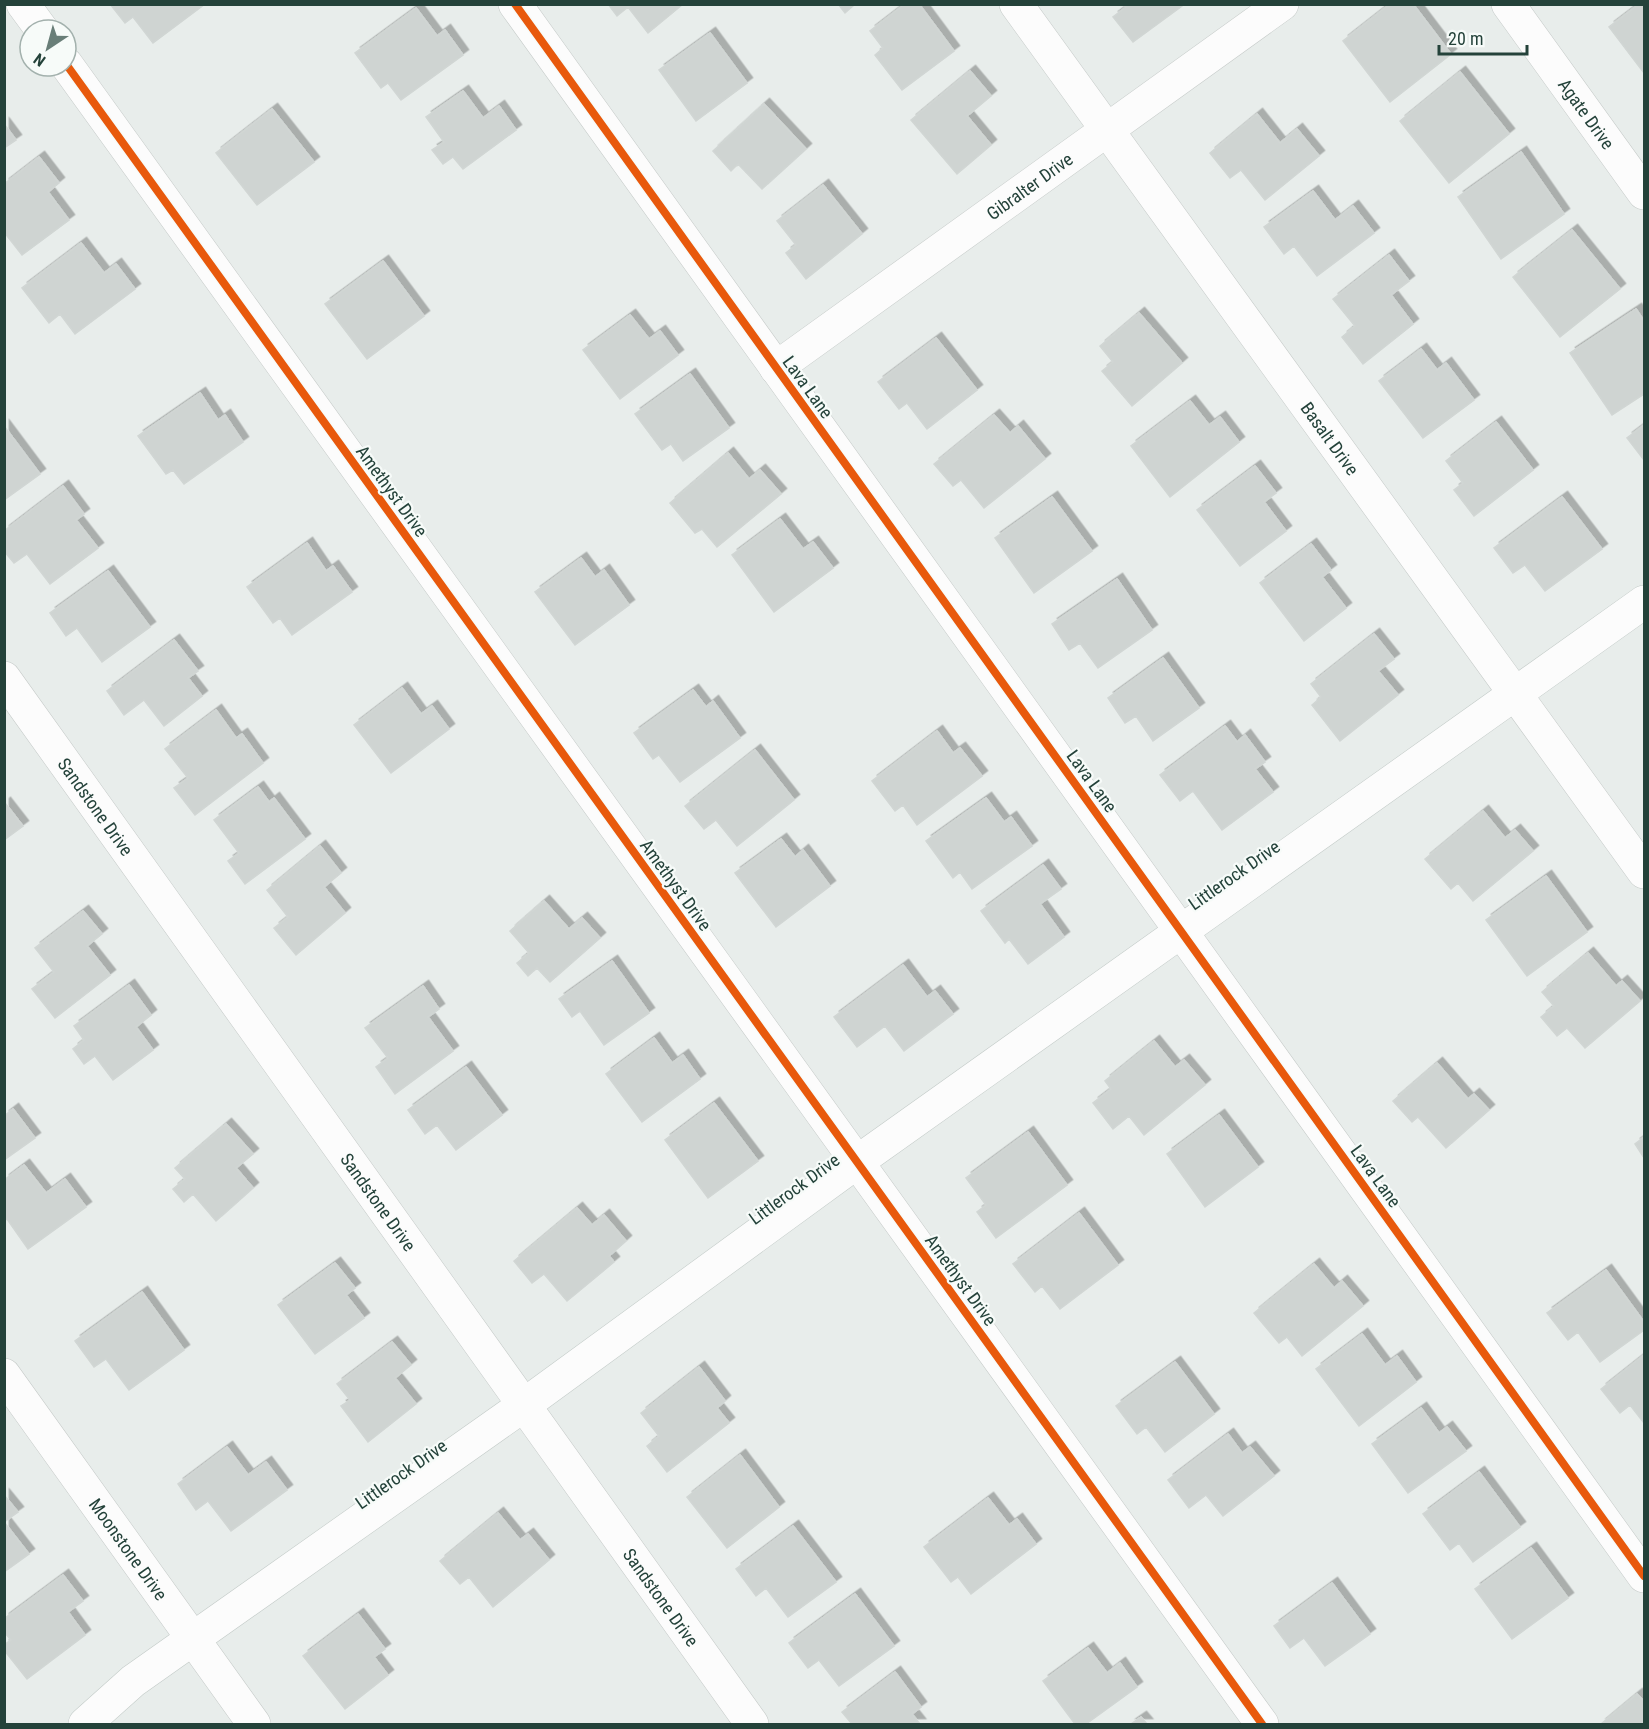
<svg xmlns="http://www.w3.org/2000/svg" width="1649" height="1729" font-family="'Roboto Condensed',sans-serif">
<defs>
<filter id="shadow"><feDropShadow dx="5.5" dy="-5.5" stdDeviation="0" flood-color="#0004"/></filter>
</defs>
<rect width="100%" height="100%" fill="#e8edeb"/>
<!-- building -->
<path fill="#cfd4d2" stroke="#d1d6d4" stroke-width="1.5" filter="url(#shadow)" d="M110 4H205L153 43 133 17 125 23Z
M608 4H683L648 33 628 7 617 16Z
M838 4H855L845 13Z
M905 4H919L954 51 902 90 875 55 883 48 870 31Z
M1123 4H1181L1182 6 1133 42 1113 17 1126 7Z
M1390 4H1413L1451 54 1390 102 1343 41Z
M1639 4H1644V73L1609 27Z
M416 8 437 36 445 30 463 55 401 100 388 83 381 88 355 53Z
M710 33 747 83 696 121 659 70Z
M970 71 991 96 967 116 991 145 957 174 911 120Z
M1460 72 1509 134 1449 183 1400 121Z
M463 91 483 118 499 106 516 130 463 169 453 157 443 164 432 150 444 142 426 117Z
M764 104 806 149 762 189 738 164 731 171 713 151Z
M272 109 314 162 257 205 216 153Z
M1257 114 1280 143 1297 129 1319 156 1265 200 1241 170 1230 178 1210 153Z
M4 124 16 140 4 148Z
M1521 152 1564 214 1501 259 1458 197Z
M39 157 59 183 48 192 69 220 22 255 4 232V184Z
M823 185 862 234 806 279 786 253 796 245 777 221Z
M1313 191 1335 220 1353 206 1374 233 1317 276 1294 246 1284 254 1264 227Z
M1572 230 1620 289 1560 337 1513 277Z
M81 243 104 273 116 264 135 289 75 334 60 314 49 323 22 288Z
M1389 255 1409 281 1391 295 1413 324 1363 364 1342 337 1355 326 1333 299Z
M383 261 424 316 367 359 325 304Z
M1636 309 1644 321V394L1612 415 1570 353Z
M1139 313 1182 363 1132 406 1102 371 1113 362 1100 346Z
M630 315 649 339 660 331 678 355 620 399 583 350Z
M936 338 977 390 927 429 907 403 899 409 878 382Z
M1421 349 1437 370 1446 363 1474 400 1423 438 1379 381Z
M690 374 729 428 683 461 671 444 662 450 635 414Z
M200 393 218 420 225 415 243 442 184 484 173 470 166 474 138 436Z
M1190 401 1209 425 1220 417 1239 442 1170 497 1131 446Z
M994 415 1010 433 1018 426 1045 459 984 508 961 480 953 486 934 464Z
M1496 422 1533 470 1474 516 1454 490 1463 483 1446 461Z
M1644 425V460L1627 438Z
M4 426 40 474 4 500Z
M728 453 749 479 760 470 781 494 717 547 702 529 695 533 670 503Z
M1255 466 1276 493 1264 502 1286 531 1240 566 1197 510Z
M63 486 84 514 76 520 98 548 50 584 27 554 14 563 4 551V531Z
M1052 497 1092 551 1034 593 995 538Z
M1562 497 1602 549 1545 591 1525 565 1513 573 1494 548Z
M780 519 803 549 813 542 833 568 774 612 732 555Z
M307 543 326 571 333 566 352 592 292 635 280 618 273 623 247 587Z
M1311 544 1331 570 1322 577 1346 608 1304 641 1260 583Z
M581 558 595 577 604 570 629 605 575 645 535 592Z
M108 571 150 627 102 662 77 628 66 636 50 613Z
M1117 579 1152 630 1098 668 1080 643 1069 650 1052 624Z
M1374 634 1394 659 1378 671 1398 695 1340 741 1312 705 1321 697 1311 684Z
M174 640 198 671 188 678 202 696 164 726 144 700 124 715 107 691Z
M1163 658 1199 708 1153 741 1136 716 1125 723 1108 698Z
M402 688 421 714 432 706 449 729 391 773 354 725Z
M693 690 706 707 713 701 740 738 680 782 659 755 653 759 634 733Z
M216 710 236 738 242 734 263 763 195 815 174 788 188 778 165 749Z
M1225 726 1237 742 1245 735 1265 762 1255 769 1273 792 1222 830 1193 791 1180 801 1160 775Z
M937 731 953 753 960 748 982 776 917 825 903 805 895 811 872 781Z
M755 750 794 800 737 846 716 820 704 829 685 806Z
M258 787 269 802 274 798 305 839 245 884 228 861 239 853 214 820Z
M986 798 1004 822 1011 817 1032 846 972 889 960 872 953 878 926 841Z
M5 803 23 826 4 840V804Z
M1483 811 1505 838 1515 830 1533 851 1473 901 1458 883 1451 889 1425 859Z
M781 839 795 857 803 850 830 886 776 927 735 873Z
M320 846 341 873 324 887 345 913 296 955 274 928 288 917 267 890Z
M1043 865 1061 889 1040 904 1064 937 1028 964 1009 939 1005 943 981 911Z
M1546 876 1587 932 1527 976 1486 920Z
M544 901 569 929 582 918 600 938 550 982 537 968 528 976 517 963 529 953 510 931Z
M83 911 102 934 87 946 110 975 55 1018 32 989 54 972 35 948Z
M1588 953 1616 986 1622 981 1640 1001 1585 1048 1567 1028 1557 1036 1541 1017 1554 1006 1542 992Z
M612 961 649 1013 604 1045 580 1011 572 1017 559 999Z
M903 965 927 997 935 991 953 1014 904 1051 885 1026 857 1047 834 1017Z
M129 985 151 1015 136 1027 153 1050 113 1080 95 1056 84 1064 73 1049 84 1040 74 1026Z
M423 986 439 1009 428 1017 453 1051 395 1094 376 1067 388 1058 365 1028Z
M654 1038 672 1063 683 1055 700 1079 642 1122 606 1074Z
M1154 1041 1175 1067 1184 1060 1205 1085 1144 1135 1129 1116 1113 1129 1093 1103 1111 1089 1105 1081Z
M1437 1063 1468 1099 1474 1094 1489 1110 1446 1148 1418 1117 1412 1122 1393 1101Z
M466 1067 502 1115 456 1150 437 1125 425 1134 408 1110Z
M714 1103 758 1161 708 1198 665 1140Z
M13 1109 35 1138 4 1160V1116Z
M1219 1115 1258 1167 1205 1207 1167 1154Z
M226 1124 253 1154 236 1168 253 1188 216 1221 193 1194 184 1202 173 1189 185 1179 175 1168Z
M1028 1132 1067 1185 996 1238 977 1212 986 1205 966 1178Z
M1644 1137V1158L1635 1144Z
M24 1165 46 1193 65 1179 86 1207 28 1249 7 1219 4 1221V1180Z
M577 1208 592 1225 604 1215 626 1241 609 1256 614 1262 567 1301 544 1274 532 1283 514 1261Z
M1079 1213 1118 1265 1060 1309 1042 1286 1035 1292 1013 1264Z
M335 1263 355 1288 346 1295 364 1318 315 1354 278 1305Z
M1314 1264 1334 1288 1342 1281 1363 1306 1302 1356 1287 1337 1279 1343 1254 1313Z
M1606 1270 1644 1322V1330L1600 1362 1578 1332 1568 1340 1547 1313Z
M142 1292 184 1350 129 1390 106 1359 94 1367 75 1341Z
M1362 1334 1385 1365 1397 1356 1416 1382 1359 1426 1316 1369Z
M392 1342 411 1365 395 1378 416 1404 368 1442 341 1406 350 1400 337 1384Z
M1644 1355V1423L1630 1405 1620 1413 1601 1389Z
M1175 1362 1214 1414 1165 1452 1146 1427 1137 1434 1116 1406Z
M699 1367 725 1401 717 1408 729 1423 667 1472 647 1446 659 1436 641 1413Z
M1421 1408 1439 1433 1447 1427 1466 1451 1408 1493 1372 1444Z
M1228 1434 1242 1453 1250 1447 1274 1476 1223 1516 1206 1495 1189 1508 1168 1480Z
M227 1447 248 1475 266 1462 287 1490 231 1531 208 1501 196 1510 178 1484Z
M740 1455 779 1507 727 1548 687 1497Z
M1479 1472 1520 1527 1473 1562 1459 1543 1450 1550 1423 1514Z
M4 1495 18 1512 4 1522Z
M988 1498 1009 1525 1017 1519 1036 1544 971 1594 958 1577 951 1582 924 1547Z
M498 1513 520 1540 528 1534 549 1560 493 1607 469 1577 460 1584 440 1561Z
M4 1522 29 1554 4 1572Z
M793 1526 836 1582 788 1617 766 1588 756 1596 736 1569Z
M1531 1548 1568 1598 1512 1639 1475 1589Z
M63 1575 83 1601 68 1612 85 1635 27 1679 4 1650V1645L11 1640 4 1632V1619Z
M1332 1583 1370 1634 1325 1666 1304 1638 1290 1648 1274 1626Z
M855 1594 894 1646 839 1686 819 1660 808 1668 789 1643Z
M358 1614 385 1649 374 1657 388 1675 345 1709 303 1656Z
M1088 1648 1107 1673 1120 1663 1137 1687 1086 1724H1075L1043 1681Z
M895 1672 921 1707 912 1714 920 1724H852L842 1712Z
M1637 1694 1644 1701V1724H1601Z
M1141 1717 1147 1724H1131Z"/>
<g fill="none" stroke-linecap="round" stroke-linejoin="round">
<defs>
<g id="street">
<path d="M23 4 42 30"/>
<path d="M515 4 1644 1576"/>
<path id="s1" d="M1016 4 1644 872"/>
<path id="s2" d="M1508 4 1644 193"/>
<path d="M66 64 1262 1724"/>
<path id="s3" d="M776 368 1282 4"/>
<path id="s4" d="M4 678 752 1724"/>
<path id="s5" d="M4 1375 254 1724"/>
</g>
<path id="secondary" d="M85 1724 133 1681 524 1405 857 1162 1644 602"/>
</defs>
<!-- street casing -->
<use href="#street" stroke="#c5cac8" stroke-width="34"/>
<!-- secondary casing -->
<use href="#secondary" stroke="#c3cbc8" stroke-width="34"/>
<!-- street -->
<use href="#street" stroke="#fcfcfc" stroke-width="33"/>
<!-- secondary -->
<use href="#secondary" stroke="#fcfcfc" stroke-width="33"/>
<defs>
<path id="cycleway" d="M515 4 1644 1576
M66 64 1262 1724"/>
</defs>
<!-- cycleway casing -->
<use href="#cycleway" stroke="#f7fbf9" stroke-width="11"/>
<!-- cycleway -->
<use href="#cycleway" stroke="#e8590c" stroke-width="8"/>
</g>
<g text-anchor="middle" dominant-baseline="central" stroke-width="4.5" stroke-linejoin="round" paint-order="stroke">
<!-- street labels -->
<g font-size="18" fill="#24423a" stroke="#f7fbf9">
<text stroke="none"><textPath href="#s2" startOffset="135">Agate Drive</textPath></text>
<text stroke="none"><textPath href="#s3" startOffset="312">Gibralter Drive</textPath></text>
<text transform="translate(808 387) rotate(54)">Lava Lane</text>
<text stroke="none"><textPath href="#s1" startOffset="536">Basalt Drive</textPath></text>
<text transform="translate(392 491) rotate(54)">Amethyst Drive</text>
<text transform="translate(1092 781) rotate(54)">Lava Lane</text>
<text stroke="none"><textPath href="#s4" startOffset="158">Sandstone Drive</textPath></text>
<text transform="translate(1234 875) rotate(-35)">Littlerock Drive</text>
<text transform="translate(676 885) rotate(54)">Amethyst Drive</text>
<text transform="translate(1376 1176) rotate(54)">Lava Lane</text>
<text transform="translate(794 1189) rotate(-36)">Littlerock Drive</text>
<text stroke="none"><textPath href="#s4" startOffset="644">Sandstone Drive</textPath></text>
<text transform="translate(961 1280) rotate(54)">Amethyst Drive</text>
<text transform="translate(401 1474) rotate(-35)">Littlerock Drive</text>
<text stroke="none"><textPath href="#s5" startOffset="214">Moonstone Drive</textPath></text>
<text stroke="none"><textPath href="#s4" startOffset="1130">Sandstone Drive</textPath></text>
</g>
</g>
<!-- border -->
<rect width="1649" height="1729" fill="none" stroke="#24423a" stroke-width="12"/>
<!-- north arrow -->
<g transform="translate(48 48) rotate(216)"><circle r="28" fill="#f7fbf9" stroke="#a3b1ad" stroke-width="1.5"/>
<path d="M0-4.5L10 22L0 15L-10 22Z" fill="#697e78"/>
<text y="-9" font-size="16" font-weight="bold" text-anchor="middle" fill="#24423a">N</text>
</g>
<!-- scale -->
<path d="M1439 45v9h88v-9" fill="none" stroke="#24423a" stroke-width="3"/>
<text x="1448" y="45" font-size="18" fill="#24423a" stroke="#f7fbf9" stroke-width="4.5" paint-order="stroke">20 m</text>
</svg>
